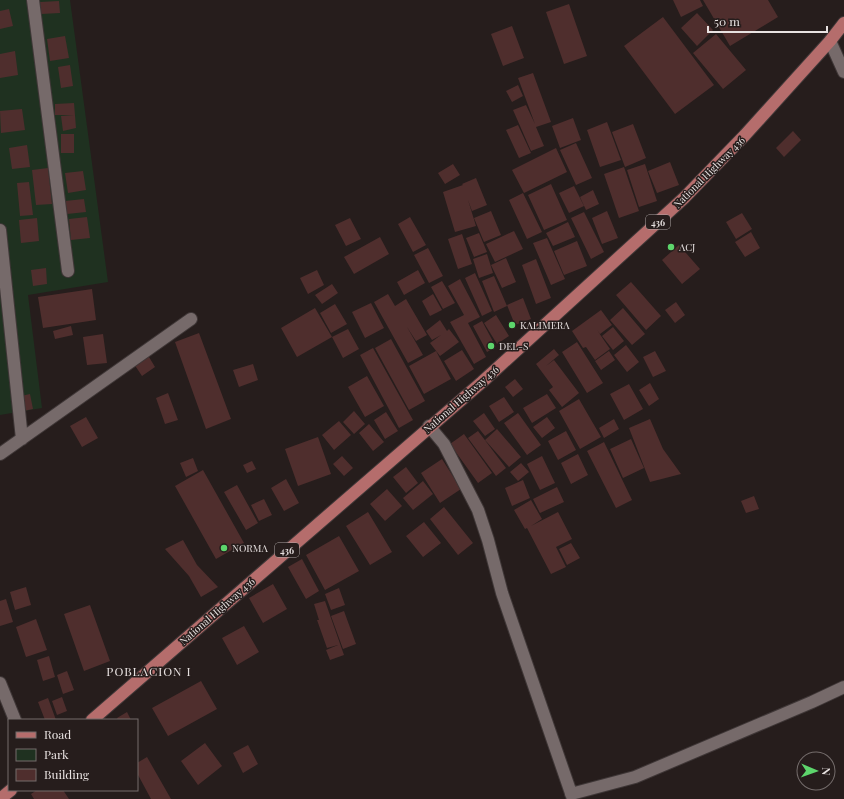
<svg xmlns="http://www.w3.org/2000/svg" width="844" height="799" font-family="'Playfair Display',serif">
<rect width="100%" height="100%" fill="#261d1c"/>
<!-- green -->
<path fill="#1f3120" d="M0 0H70L108 282 28 295 42 408 0 415Z"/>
<!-- building -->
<path fill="#4f2e2d" d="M673 0H700L703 6 681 17Z
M703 0H768L778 17 730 46Z
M59 1 60 13 41 14 40 2Z
M569 4 587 56 564 64 546 12Z
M9 9 13 26 0 29V11Z
M697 13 713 30 697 46 681 28Z
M663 17 714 85 675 114 624 46Z
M512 26 524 58 503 66 491 34Z
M716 34 746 70 723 89 693 53Z
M65 36 69 58 50 61 47 39Z
M15 51 18 75 0 78V54Z
M70 65 73 86 61 88 58 67Z
M533 73 551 122 536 127 544 146 531 151 513 110 526 105 535 124 518 78Z
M518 85 523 96 512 102 506 91Z
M74 103 76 128 63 131 61 116 74 115H55V104Z
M22 109 25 130 1 133 0 111Z
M573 118 581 140 560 148 552 126Z
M607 122 621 160 600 167 587 130Z
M633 124 646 158 625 167 612 132Z
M518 125 531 153 519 158 506 130Z
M793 131 801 140 784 157 776 148Z
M61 134H74V153H61Z
M576 143 592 178 576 185 560 150Z
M27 145 30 167 12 169 9 148Z
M556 148 567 172 524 193 512 170Z
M670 162 679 185 657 193 648 171Z
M453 164 460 175 445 184 438 173Z
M645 164 657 201 639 207 627 170Z
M624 167 639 211 619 218 604 174Z
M48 168 52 204 36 205 32 170Z
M83 171 86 190 68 193 65 173Z
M476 178 487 205 472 211 468 200 476 226 455 232 443 192 463 185 462 184Z
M29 182 33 215 20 216 17 183Z
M551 184 567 220 544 230 528 195Z
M574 186 584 206 569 213 559 193Z
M593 190 599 204 586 210 580 197Z
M523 193 542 232 527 239 509 200Z
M84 199 86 212 67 214 65 201Z
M491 211 501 235 484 242 474 218Z
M607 211 618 238 602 244 592 218Z
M584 212 604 252 591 259 571 218Z
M742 213 752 229 736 239 726 222Z
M87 217 90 238 71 240 69 219Z
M410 217 426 245 413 252 398 224Z
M37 218 39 241 21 243 19 220Z
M350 218 361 239 346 246 335 225Z
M568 222 575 237 553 246 546 233Z
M514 231 523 249 495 262 486 244Z
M751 232 760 248 745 257 735 242Z
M479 233 487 252 474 257 466 238Z
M462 234 472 264 458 269 448 239Z
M380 237 389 254 354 274 344 257Z
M547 238 565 279 551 285 533 243Z
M577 241 587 266 564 275 554 251Z
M679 245 700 269 682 284 662 260Z
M428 248 443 276 429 283 414 255Z
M487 254 493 273 479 278 473 259Z
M506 258 516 282 502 288 491 265Z
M536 259 551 298 536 304 522 265Z
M46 268 47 284 33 286 31 270Z
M317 270 324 285 308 294 300 278Z
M418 270 425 283 404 295 397 282Z
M475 273 492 311 482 316 465 278Z
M494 276 507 306 494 312 482 281Z
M460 279 480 317 468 323 486 357 474 364 450 322 464 315 448 286Z
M442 281 455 303 443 309 431 287Z
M631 282 661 316 646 330 616 295Z
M332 284 338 293 322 304 315 295Z
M92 289 96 320 43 328 38 297Z
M388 294 395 306 406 299 427 335 416 341 407 327 423 355 408 363 374 302Z
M433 294 442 310 430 316 422 301Z
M523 298 531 319 515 325 507 305Z
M676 302 685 315 675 323 665 310Z
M371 303 384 328 365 338 352 312Z
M335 304 347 324 331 333 320 313Z
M315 308 332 337 297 357 281 328Z
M623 308 645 334 632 345 610 320Z
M601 310 612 325 600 334 597 330 610 349 595 360 586 347 583 348 572 331Z
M496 315 509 336 497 344 484 323Z
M440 320 447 331 449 329 459 342 440 356 430 343 441 335 432 340 426 331Z
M482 321 496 347 487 352 473 326Z
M71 326 73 335 55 339 53 331Z
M613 327 624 341 613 350 602 336Z
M348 329 359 349 343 358 332 337Z
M199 333 231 419 206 429 175 342Z
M103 334 107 363 87 365 83 337Z
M391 339 425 401 409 410 375 348Z
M577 342 603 383 587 393 562 352Z
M626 345 639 362 627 372 614 355Z
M373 348 413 420 399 428 360 355Z
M554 349 559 355 546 366 554 360 579 393 562 407 549 390 553 387 536 364Z
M462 350 474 369 456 381 444 361Z
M436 351 451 379 424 394 409 366Z
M609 351 615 360 601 370 595 361Z
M655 351 666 371 653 377 643 357Z
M146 352 155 367 142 376 132 361Z
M253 364 258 380 239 387 233 370Z
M367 376 384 406 365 417 348 387Z
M515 379 523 389 513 397 505 387Z
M650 383 659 399 649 406 639 390Z
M629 384 643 409 624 420 610 394Z
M168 393 178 420 165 424 156 398Z
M30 394 33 409 24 411 21 396Z
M547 394 556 408 532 423 523 408Z
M504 397 514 412 499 422 489 406Z
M579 399 601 437 580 449 559 411Z
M354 411 365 424 354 434 343 422Z
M386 412 398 431 385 439 374 420Z
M484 413 495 429 485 436 473 421Z
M518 413 541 445 527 455 504 423Z
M86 417 98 438 82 447 70 426Z
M547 417 555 428 542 438 533 427Z
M614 419 619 429 604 438 599 428Z
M650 419 663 449 681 474 650 482 629 428Z
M339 421 351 435 334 450 322 435Z
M369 424 384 442 373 451 359 433Z
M497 429 521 457 509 467 485 440Z
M478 431 506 468 496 476 468 438Z
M566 431 576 450 558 460 548 441Z
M464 434 492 473 478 483 450 444Z
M318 437 331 474 298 486 285 449Z
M631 439 644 468 623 478 610 449Z
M604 442 632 500 616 508 587 451Z
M578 454 588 475 571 484 561 463Z
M342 456 353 468 344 476 333 464Z
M542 456 555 483 540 490 527 464Z
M193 458 198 471 186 477 180 463Z
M442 459 461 489 440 503 421 473Z
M252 461 256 469 247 473 243 465Z
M521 463 529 472 518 481 510 472Z
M406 467 418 483 406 493 393 477Z
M203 470 244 543 216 559 175 486Z
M286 479 299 503 284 511 271 488Z
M523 480 530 498 512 506 505 488Z
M423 481 433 494 413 510 403 498Z
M237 485 258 523 246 530 224 492Z
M557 487 564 502 540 513 533 499Z
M387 489 402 506 385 521 370 504Z
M754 496 759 509 746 513 741 501Z
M264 499 272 515 259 521 251 505Z
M531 500 542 519 531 526 558 512 572 539 556 547 566 567 551 574 527 528 525 529 514 510Z
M444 507 473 543 458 555 430 519Z
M368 512 392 552 370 565 346 526Z
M424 522 441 543 423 557 406 536Z
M339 536 359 571 325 590 306 555Z
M183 540 197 565 218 587 201 597 189 576 165 549Z
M571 543 580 558 567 565 559 549Z
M302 559 319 591 306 599 288 567Z
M273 584 287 609 263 623 249 598Z
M26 587 31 605 15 610 10 592Z
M339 588 345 605 331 610 325 594Z
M6 599 13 622 0 626V601Z
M325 601 344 655 330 660 326 650 338 645 327 648 317 620H319L314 604Z
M90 605 110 661 84 671 64 614Z
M344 611 356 644 343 649 331 616Z
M36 619 47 650 26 657 16 627Z
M244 626 259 652 237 665 222 638Z
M49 656 55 677 43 681 37 660Z
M67 671 74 690 63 694 57 675Z
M201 681 217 709 168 736 152 708Z
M62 697 67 711 57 715 52 701Z
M48 698 56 720H45L38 702Z
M127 712 131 720H118L117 718Z
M205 743 222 766 198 785 181 761Z
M248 745 258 764 243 773 233 753Z
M147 757 171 799H151L137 773V763Z
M37 790H63L69 799H34L31 794Z"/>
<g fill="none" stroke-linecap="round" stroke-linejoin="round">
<defs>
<path id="street" d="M33 0 68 271
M830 41 844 72
M0 230 22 439
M429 426 444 444 478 510 488 540 502 593 573 799
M0 454 191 319
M0 683 15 720
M571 794 635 777 812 702 844 687"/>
<path id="primary" d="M92 720 482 382 684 198 745 135 830 41 844 23
M0 799 11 790"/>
</defs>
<!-- street casing -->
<use href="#street" stroke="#3f3737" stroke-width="14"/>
<!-- primary casing -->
<use href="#primary" stroke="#3f3737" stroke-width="14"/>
<!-- street -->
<use href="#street" stroke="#766a6a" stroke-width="12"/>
<!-- primary -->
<use href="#primary" stroke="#b56d6c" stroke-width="12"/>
</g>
<!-- markers -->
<g fill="#5dd56c" stroke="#261d1c" stroke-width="1.5">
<circle cx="671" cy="247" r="4"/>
<circle cx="512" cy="325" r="4"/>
<circle cx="491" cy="346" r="4"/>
<circle cx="224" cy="548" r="4"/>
</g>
<g text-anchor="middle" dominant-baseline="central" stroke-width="3" stroke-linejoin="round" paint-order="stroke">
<!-- shield labels -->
<g fill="#261d1c" stroke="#aea7a6" stroke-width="1">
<rect x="646" y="215" width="24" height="14" rx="3"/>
<rect x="275" y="543" width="24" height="14" rx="3"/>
</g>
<g font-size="9" font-weight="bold" fill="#e8e2e1">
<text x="658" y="222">436</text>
<text x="287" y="550">436</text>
</g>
<!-- street labels -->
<g font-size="10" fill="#e8e2e1" stroke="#261d1c">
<text transform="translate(709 172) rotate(-45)">National Highway 436</text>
<text transform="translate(461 399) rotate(-41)">National Highway 436</text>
<text transform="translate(217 611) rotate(-41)">National Highway 436</text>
</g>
<!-- poi labels -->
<g font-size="10" fill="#e8e2e1" stroke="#261d1c" text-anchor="start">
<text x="679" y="247">ACJ</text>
<text x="520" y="325">KALIMERA</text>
<text x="499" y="346">DEL-S</text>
<text x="232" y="548">NORMA</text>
</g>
<!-- quarter labels -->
<g font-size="12" letter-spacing="1" fill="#e8e2e1" stroke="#261d1c">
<text x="149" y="671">POBLACION I</text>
</g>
</g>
<!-- legend -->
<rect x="8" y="719" width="130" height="72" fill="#261d1c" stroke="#746c6b"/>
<rect x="16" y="732" width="20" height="6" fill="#b56d6c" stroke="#746c6b"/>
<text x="44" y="739" font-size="12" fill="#e8e2e1">Road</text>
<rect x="16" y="749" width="20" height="12" fill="#1f3120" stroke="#746c6b"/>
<text x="44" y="759" font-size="12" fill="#e8e2e1">Park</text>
<rect x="16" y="769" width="20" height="12" fill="#4f2e2d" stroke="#746c6b"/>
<text x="44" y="779" font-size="12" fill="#e8e2e1">Building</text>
<!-- north arrow -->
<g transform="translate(816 771) rotate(92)"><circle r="19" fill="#261d1c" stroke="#746c6b"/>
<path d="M0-3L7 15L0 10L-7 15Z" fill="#5dd56c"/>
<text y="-6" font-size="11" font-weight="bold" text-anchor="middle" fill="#e8e2e1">N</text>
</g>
<!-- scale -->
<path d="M708 26v6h119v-6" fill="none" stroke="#e8e2e1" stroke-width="2"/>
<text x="714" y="26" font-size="12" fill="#e8e2e1" stroke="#261d1c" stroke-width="3" paint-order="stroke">50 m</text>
</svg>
